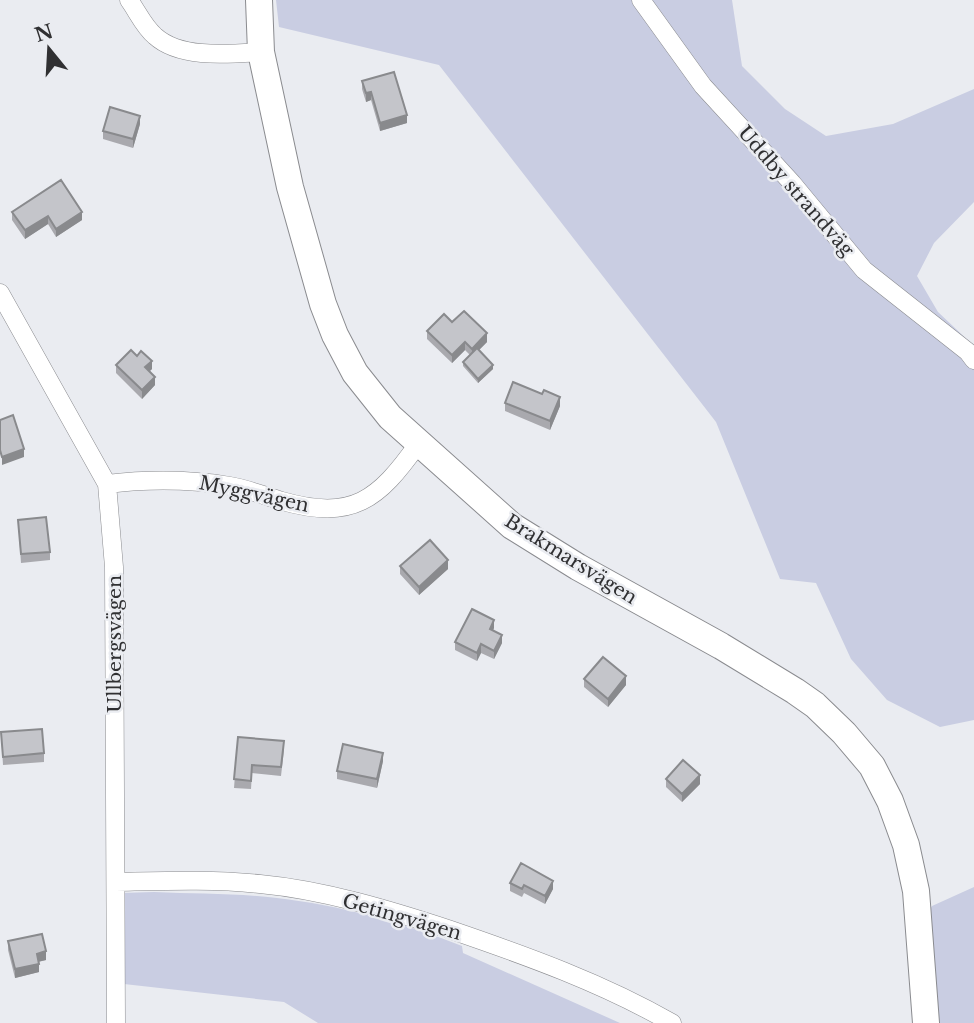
<svg xmlns="http://www.w3.org/2000/svg" width="974" height="1023" font-family="'Libre Baskerville',serif">
<rect width="100%" height="100%" fill="#eaecf1"/>
<!-- green -->
<path fill="#c9cde2" d="M276 0H732L742 66 785 109 826 136 893 124 974 89V202L934 243 917 276 938 312 974 346V720L940 727 887 700 851 659 816 583 780 579 716 422 439 65 279 27Z
M974 887V1023H939L927 914 932 906Z
M154 892C195 894 237 893 277 898 339 905 404 923 462 946L463 953 620 1023H318L284 1002 115 983 121 893Z"/>
<g fill="none" stroke-linecap="round" stroke-linejoin="round">
<defs>
<path id="street" d="M129 0C137 11 144 27 155 36 180 59 229 54 261 52
M641 0 703 86 792 183 864 270 968 352 974 360
M0 293 107 484 114 567 116 1023
M107 484C149 479 188 479 230 486 248 489 265 496 282 501 353 521 378 500 418 444
M116 882C164 881 212 879 260 884 324 890 390 910 451 930 527 956 602 983 672 1023"/>
<path id="secondary" d="M259 0 261 52 290 187 323 304 335 335 355 373 390 417 512 526 578 567 721 646 795 691 815 705 844 733 872 766 890 801 906 845 916 891 926 1023"/>
</defs>
<!-- street casing -->
<use href="#street" stroke="#8a8b8f" stroke-width="19"/>
<!-- secondary casing -->
<use href="#secondary" stroke="#8a8b8f" stroke-width="28"/>
<!-- street -->
<use href="#street" stroke="#fff" stroke-width="18"/>
<!-- secondary -->
<use href="#secondary" stroke="#fff" stroke-width="26"/>
</g>
<!-- wall -->
<path fill="#a9a9ae" d="M362 81 407 123 380 131 371 100 366 102 362 89Z
M140 124 133 148 103 139V131Z
M12 212 82 220 56 237 48 224 25 239 12 220Z
M452 322 487 342 479 350 493 369 478 383 463 366V362L470 355 465 350 452 363 427 339V331Z
M116 365 152 369 150 371 155 385 142 399 116 373Z
M542 394 560 406 550 430 505 411V403Z
M18 520 50 552V560L21 563Z
M400 566 448 569 419 595 400 574Z
M494 628 493 630 502 643 494 659 481 653 477 661 455 650V642Z
M584 679 626 685 608 707 584 687Z
M1 732 44 753V762L3 765Z
M238 737 284 750 281 776 252 773 251 789 234 788Z
M383 761 377 788 337 779V771Z
M666 779 700 784 682 802 666 787Z
M510 883 553 889 545 904 524 893 522 897 510 891Z
M8 941 46 960 38 962 39 972 15 978 8 950Z"/>
<!-- shaded-wall -->
<path fill="#898a8d" d="M371 92V100L366 102V93Z
M407 115V123L380 131V123Z
M140 116V124L133 148V139Z
M82 212V220L56 237V229Z
M48 216V224L25 239V230Z
M487 333V342L472 357V349Z
M465 342V350L452 363V355Z
M152 361V369L145 375V367Z
M493 365V369L478 383V379Z
M155 377V385L142 399V390Z
M560 397V406L550 430V421Z
M24 449V457L2 465V457Z
M448 560V569L419 595V587Z
M494 620V628L490 637V629Z
M502 635V643L494 659V651Z
M481 644V653L477 661V653Z
M626 676V685L608 707V699Z
M383 753V761L377 788V779Z
M700 775V784L682 802V794Z
M553 881V889L545 904V896Z
M46 951V960L37 962V954Z
M39 964V972L15 978V969Z"/>
<!-- building -->
<path fill="#c4c5ca" stroke="#898a8d" stroke-width="2" d="M394 72 407 115 380 123 371 92 366 93 362 81Z
M110 107 140 116 133 139 103 131Z
M61 180 82 212 56 229 48 216 25 230 12 212Z
M464 311 487 333 472 349 465 342 452 355 427 331 444 314 452 322Z
M477 348 493 365 478 379 463 362Z
M131 350 137 356 141 351 152 361 145 367 155 377 142 390 116 365Z
M513 382 542 394 544 390 560 397 550 421 505 403Z
M13 415 24 449 2 457 0 450V420Z
M46 517 50 552 21 554 18 520Z
M430 540 448 560 419 587 400 566Z
M472 609 494 620 490 629 502 635 494 651 481 644 477 653 455 642Z
M603 657 626 676 608 699 584 679Z
M42 729 44 753 3 757 1 732Z
M238 737 284 741 281 767 252 765 251 781 234 779Z
M343 744 383 753 377 779 337 771Z
M683 760 700 775 682 794 666 779Z
M521 863 553 881 545 896 524 885 522 889 510 883Z
M42 934 46 951 37 954 39 964 15 969 8 941Z"/>
<g text-anchor="middle" dominant-baseline="central" stroke-width="5" stroke-linejoin="round" paint-order="stroke">
<!-- street labels -->
<g font-size="19" fill="#303032" stroke="#eaecf1">
<text transform="translate(796 191) rotate(49)">Uddby strandväg</text>
<text transform="translate(254 494) rotate(12)">Myggvägen</text>
<text transform="translate(571 559) rotate(32)">Brakmarsvägen</text>
<text transform="translate(114 644) rotate(-90)">Ullbergsvägen</text>
<text transform="translate(402 917) rotate(16)">Getingvägen</text>
</g>
</g>
<!-- north arrow -->
<g transform="translate(49 49) rotate(342)" stroke="#eaecf1" stroke-width="5" paint-order="stroke">
<path d="M0-5L12 26L0 18L-12 26Z" fill="#303032"/>
<text y="-10" font-size="19" font-weight="bold" text-anchor="middle" fill="#303032">N</text>
</g>
</svg>
